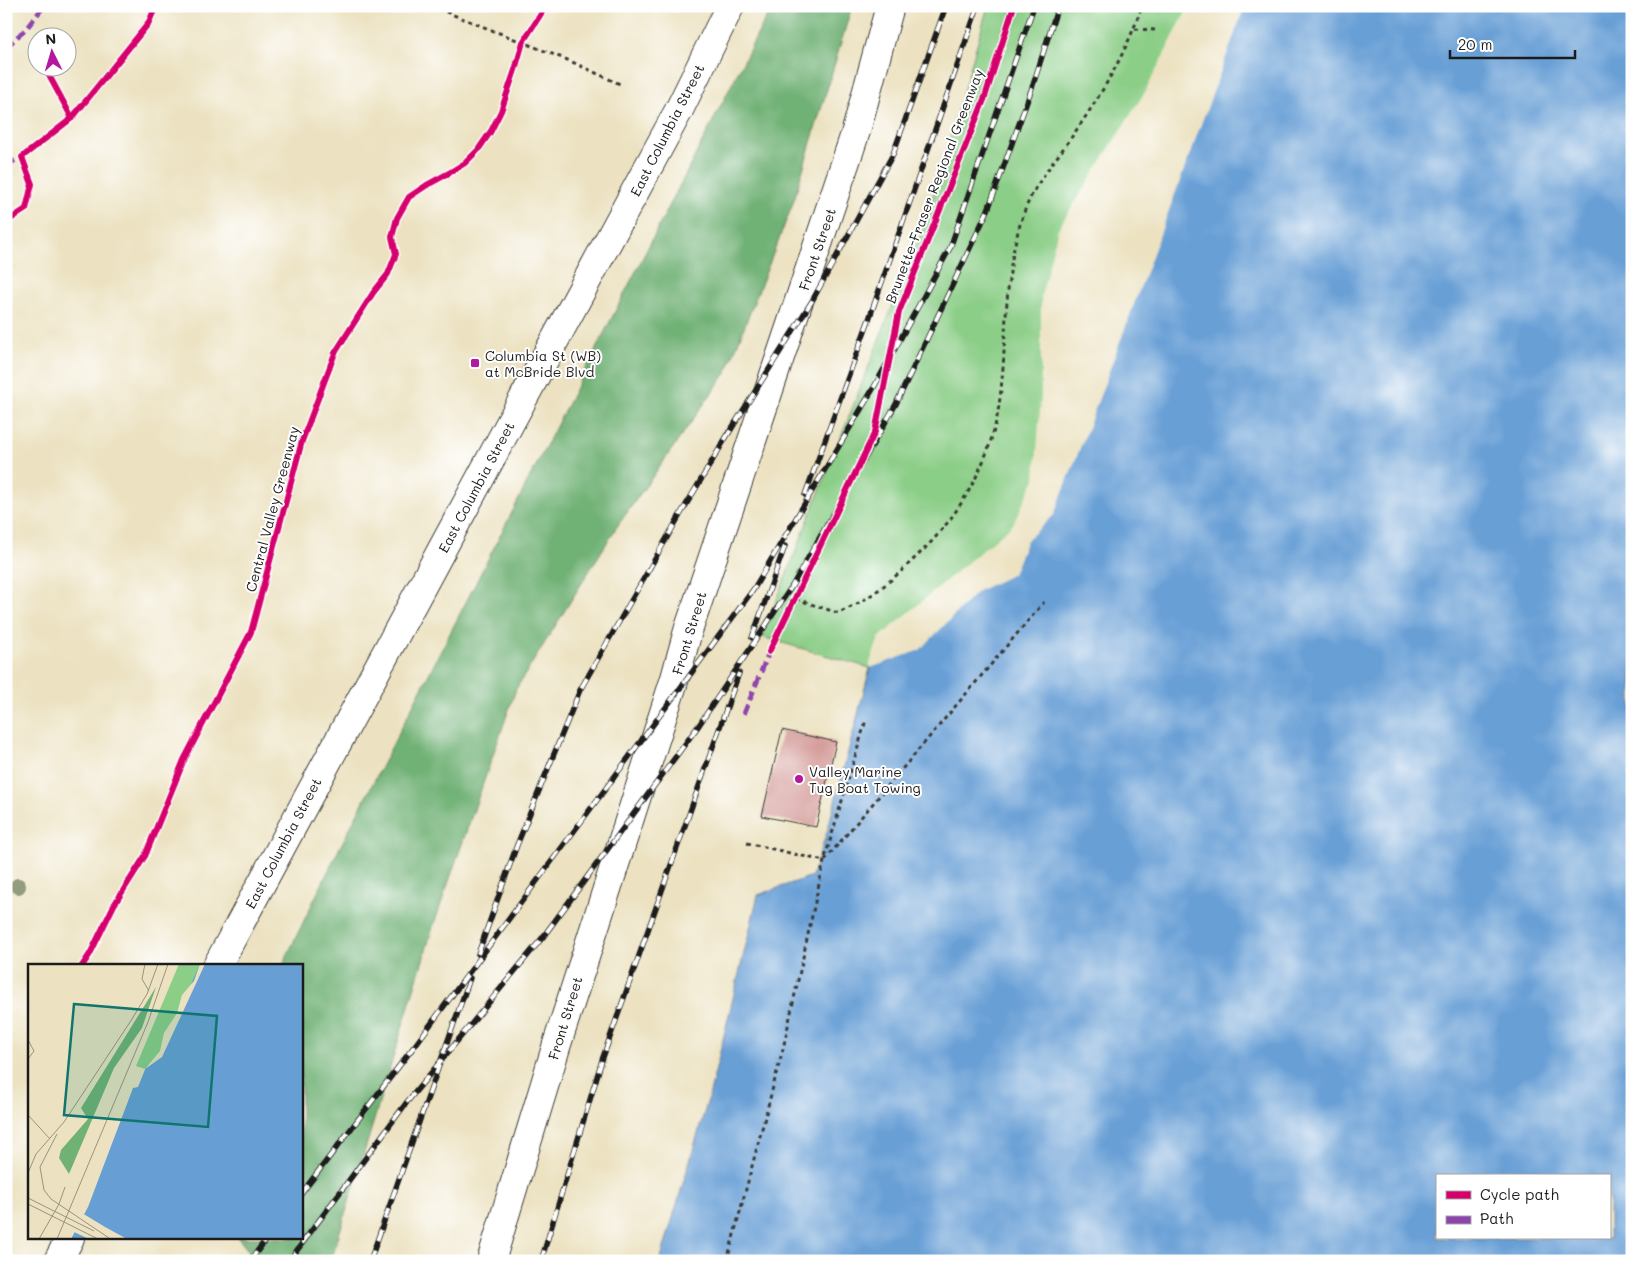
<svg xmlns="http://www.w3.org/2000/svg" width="1638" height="1267" font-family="Mali,sans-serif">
<rect width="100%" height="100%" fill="#fff"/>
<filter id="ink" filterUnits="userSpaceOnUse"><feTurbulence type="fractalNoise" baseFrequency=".02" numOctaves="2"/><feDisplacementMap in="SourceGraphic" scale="10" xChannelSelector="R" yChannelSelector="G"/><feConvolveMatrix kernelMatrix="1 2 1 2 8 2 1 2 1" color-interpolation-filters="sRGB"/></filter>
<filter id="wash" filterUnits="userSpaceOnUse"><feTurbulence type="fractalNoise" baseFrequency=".0096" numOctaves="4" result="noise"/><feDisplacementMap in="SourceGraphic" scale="20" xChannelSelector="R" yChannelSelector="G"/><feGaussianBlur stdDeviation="1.12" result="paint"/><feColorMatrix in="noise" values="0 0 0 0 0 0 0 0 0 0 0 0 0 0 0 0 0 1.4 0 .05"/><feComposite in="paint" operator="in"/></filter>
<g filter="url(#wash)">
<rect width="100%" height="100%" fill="#ece2c1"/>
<!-- green -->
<path fill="#8bce87" stroke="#547552" d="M988 6H1191L1043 396 1038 479 1015 525 881 640 870 668 762 637 924 226Z"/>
<!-- forest -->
<path fill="#70b174" stroke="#466648" d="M772 6H852L792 206 726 373 616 528 516 689 433 927 331 1261H257L238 1238H301V966H282L333 861Z"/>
<!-- water -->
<path fill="#679fd5" stroke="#425e78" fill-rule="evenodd" d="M1191 6H1632V1261H660L710 1093 758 895 812 876 827 832 870 668 881 640 1015 525 1038 480 1147 93ZM1437 1176H1609V1238H1437Z"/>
<!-- pier -->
<path fill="#ece2c1" d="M1189 6H1245L1092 417 1054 515 1027 540 1013 574 978 591 920 650 870 668V663L879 638 1013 524 1035 479 1041 396V297L1058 229 1145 92Z"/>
<g id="blocks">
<!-- building -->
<path fill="#d59f9c" d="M782 730 836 742 816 827 762 816Z"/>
</g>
</g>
<g filter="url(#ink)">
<use href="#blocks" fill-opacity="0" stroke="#3b3a35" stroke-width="1"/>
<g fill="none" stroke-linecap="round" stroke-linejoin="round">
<defs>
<path id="secondary" d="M491 1261 557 1044 675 678 688 631 856 131 890 6"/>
<path id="primary" d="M217 966 679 110 730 6
M58 1261 70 1238"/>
</defs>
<!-- secondary casing -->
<use href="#secondary" stroke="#3b3a35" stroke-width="30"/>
<!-- primary casing -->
<use href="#primary" stroke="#3b3a35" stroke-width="30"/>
<!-- path -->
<path stroke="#3b3a35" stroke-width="3" stroke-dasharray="4 4" stroke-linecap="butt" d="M431 6 570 61 622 85
M1135 29 1156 30
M796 599 838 613C868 601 894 579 917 556 956 520 986 470 997 417 1010 347 999 273 1027 205 1037 181 1058 157 1073 135 1101 95 1126 54 1142 6
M747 843 824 861 1044 602
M727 1261 783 1049 824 861 866 720"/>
<!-- secondary -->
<use href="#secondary" stroke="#fff" stroke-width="28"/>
<!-- primary -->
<use href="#primary" stroke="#fff" stroke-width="28"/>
<defs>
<path id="rail" d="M805 495 867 325 978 6
M752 638 785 546
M478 954 517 845 580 690 680 515 727 436 812 301 893 154 946 6
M301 1194 416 1044 753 590 873 389 950 248 1034 6
M250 1261 267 1238
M289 1261 407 1102 543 937 699 725 792 586 896 404 988 210 1033 85 1058 6
M370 1261 470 978
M541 1261 602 1060 739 673"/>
</defs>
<!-- rail casing -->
<use href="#rail" stroke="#1c1c1c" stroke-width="5.5"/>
<!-- rail -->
<use href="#rail" stroke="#fff" stroke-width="4" stroke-dasharray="11" stroke-linecap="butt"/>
<!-- quiet -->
<path stroke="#8e44ad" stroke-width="5" stroke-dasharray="10 5" stroke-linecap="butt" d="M6 47 25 30 44 6
M6 165 22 157
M744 714 769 652"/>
<defs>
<path id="cycleway" d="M72 118 148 24 156 6
M6 222 26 209 32 184 22 157 72 118 45 68
M769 652 875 432 899 312 984 100 1014 6
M82 966 90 954 114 905 145 856 184 760 251 632 302 441 335 353 373 293 388 274 396 254 392 237 397 218 409 197 427 185 449 173 465 163 478 150 491 131 501 111 515 70 523 42 546 6"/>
</defs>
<!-- cycleway casing -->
<use href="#cycleway" stroke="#fff" stroke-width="9"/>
<!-- cycleway -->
<use href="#cycleway" stroke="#d6006c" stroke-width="6"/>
</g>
<!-- trees -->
<circle fill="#929c7e" cx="18" cy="886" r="8"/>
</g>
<!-- markers -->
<g fill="#b5179e" stroke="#fff" stroke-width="2">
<rect x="470" y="358" width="10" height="10" rx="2.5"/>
<circle cx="799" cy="779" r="5"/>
</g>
<g text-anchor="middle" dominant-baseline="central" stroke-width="4" stroke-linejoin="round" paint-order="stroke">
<!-- street labels -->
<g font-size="14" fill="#1c1c1c" stroke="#fff">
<text transform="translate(667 130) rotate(-63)">East Columbia Street</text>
<text transform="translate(934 186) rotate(-69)">Brunette-Fraser Regional Greenway</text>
<text transform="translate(817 249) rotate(-71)">Front Street</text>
<text transform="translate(476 487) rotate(-62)">East Columbia Street</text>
<text transform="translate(272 509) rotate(-75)">Central Valley Greenway</text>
<text transform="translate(689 633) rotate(-73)">Front Street</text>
<text transform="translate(283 843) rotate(-62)">East Columbia Street</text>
<text transform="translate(565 1018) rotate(-73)">Front Street</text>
</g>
<!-- poi labels -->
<g font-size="14" fill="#1c1c1c" stroke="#fff" text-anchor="start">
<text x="485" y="355">Columbia St (WB)<tspan x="485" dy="16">at McBride Blvd</tspan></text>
<text x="809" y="771">Valley Marine<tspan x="809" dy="16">Tug Boat Towing</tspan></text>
</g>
</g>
<!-- overview -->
<g transform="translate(28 964)">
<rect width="275" height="275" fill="#ece2c1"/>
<path d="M151 0H172L171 6 133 90 117 105 108 102Z" fill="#8bce87"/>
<path d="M128 23 114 64 86 104 41 210 31 194 33 186 60 155 53 144Z" fill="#70b174"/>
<path d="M172 0H275V275H43L60 243 105 124 110 123 118 103 131 94Z" fill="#679fd5"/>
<path d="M172 0H177L134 93 117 105 132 87 136 69 149 49 154 31 166 17ZM54 249 77 263 99 275H61L44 267Z" fill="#ece2c1"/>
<path fill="none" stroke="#99937f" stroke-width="1" d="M117 0 114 15 121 27M0 76 6 87 0 95M0 151 22 175M29 170 12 203 16 226 23 235 81 274M0 209 8 190 36 158 104 55 119 30 130 0M0 234 66 267M0 240 70 275M11 275 31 240 37 223M29 275 120 58 140 0"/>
<path fill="#0f766e" fill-opacity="0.15" stroke="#0f766e" stroke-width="2.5" d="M46 40 189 52 180 163 36 151Z"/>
<rect width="275" height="275" fill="none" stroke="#1c1c1c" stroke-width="2.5"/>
</g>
<!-- margin -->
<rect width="1638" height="1267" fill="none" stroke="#fff" stroke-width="25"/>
<!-- legend -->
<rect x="1436" y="1174" width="175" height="65" fill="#ffffff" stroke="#a4a4a4"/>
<rect x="1446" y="1191" width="25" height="8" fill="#d6006c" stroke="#a4a4a4"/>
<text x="1480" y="1200" font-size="15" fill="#1c1c1c">Cycle path</text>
<rect x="1446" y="1216" width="25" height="8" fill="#8e44ad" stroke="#a4a4a4"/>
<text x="1480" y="1224" font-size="15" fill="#1c1c1c">Path</text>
<!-- north arrow -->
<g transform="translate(52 52) rotate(355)"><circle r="24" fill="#ffffff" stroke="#a4a4a4"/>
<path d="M0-4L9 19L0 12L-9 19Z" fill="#b5179e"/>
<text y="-8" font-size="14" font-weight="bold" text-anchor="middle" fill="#1c1c1c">N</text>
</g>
<!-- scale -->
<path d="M1450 50v8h125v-8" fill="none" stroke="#1c1c1c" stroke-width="2.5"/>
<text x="1458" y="50" font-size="15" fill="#1c1c1c" stroke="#ffffff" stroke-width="4" paint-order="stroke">20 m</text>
</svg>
